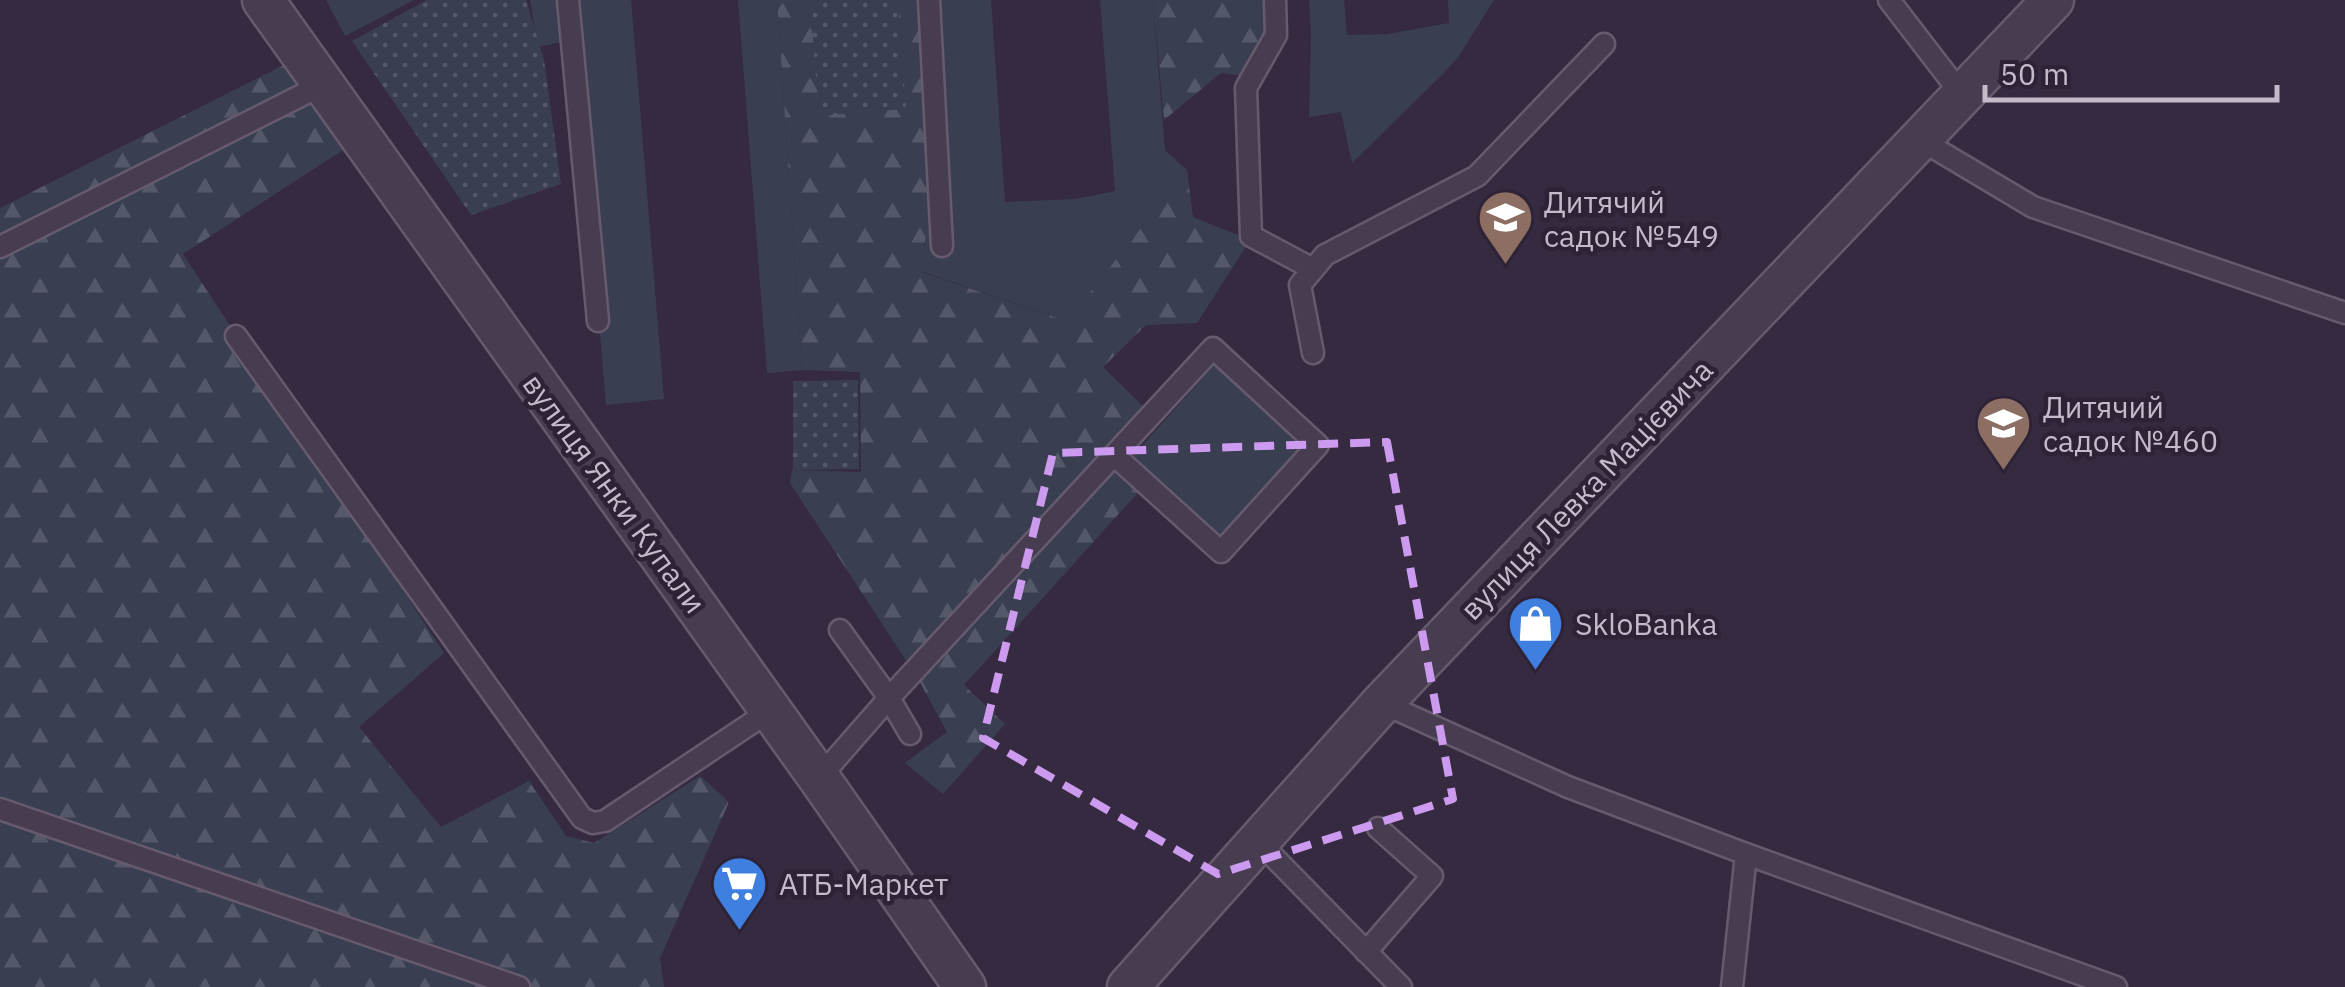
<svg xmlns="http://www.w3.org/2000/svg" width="2345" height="987" font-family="'IBM Plex Sans',sans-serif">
<defs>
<pattern id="forest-firs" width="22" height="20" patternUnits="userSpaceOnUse" patternTransform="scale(2.5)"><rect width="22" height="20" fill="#3a3e51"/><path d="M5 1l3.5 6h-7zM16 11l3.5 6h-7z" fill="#555869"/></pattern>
<pattern id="park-dots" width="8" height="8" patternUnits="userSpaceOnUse" patternTransform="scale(2.5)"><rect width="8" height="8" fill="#3a3e51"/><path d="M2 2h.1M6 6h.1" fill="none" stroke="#555869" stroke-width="1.8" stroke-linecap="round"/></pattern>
</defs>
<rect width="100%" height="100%" fill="#362a40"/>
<!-- green -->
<path fill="#3a3e51" d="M326 0H414L345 36Z
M530 0H631L664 399 606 405 575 39 538 47Z
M738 0H777L802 370 767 373Z
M933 0H991L1005 202 1076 199 1115 191 1100 0H1153L1165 150 1187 170 1067 321 920 271 926 233Z
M1309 0H1344L1347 35 1388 34 1449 23 1448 0H1494L1459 56 1443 74 1352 163 1341 112 1309 117 1311 36Z
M1216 363 1310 447 1223 543 1133 456Z"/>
<!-- forest -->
<path fill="url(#forest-firs)" d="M777 0H933L936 225 926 233 921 272 1067 321 1187 170 1193 217 1250 240 1197 323 1146 325 1103 367 1148 411 911 668 790 483 792 470 861 472 860 372 802 370Z
M1153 0H1269L1270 32 1246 76 1221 73 1164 120Z
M284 65 343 150 183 254 444 653 359 727 441 827 529 781 566 836 594 843 700 776 729 802 660 958 664 987H0V208Z
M1113 462 1143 487 964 685 1005 724 943 794 905 763 947 732 916 675Z"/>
<!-- park -->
<path fill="url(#park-dots)" d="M427 0H526L544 60 561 184 471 215 352 41Z
M810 0H898L906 109 819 116Z
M858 380 859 469 793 470V381Z"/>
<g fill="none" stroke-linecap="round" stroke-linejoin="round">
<defs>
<path id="service" d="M568 0 598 321
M929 0 942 246
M1275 0 1276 35 1246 88 1251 236 1313 269
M1889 0 1962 95
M1919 139 2033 207 2345 313
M0 247 324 84
M236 336 582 818 593 823 605 821 771 710
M1313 353 1300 285 1325 255 1477 176 1604 44
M840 630 889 698 910 734
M1382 703 1568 787 1746 854 2116 987
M819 778 889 698 1114 455 1221 552 1318 445 1213 348 1114 455
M0 809 519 987
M1258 841 1401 987
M1366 952 1432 876 1378 828
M1732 987 1746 854"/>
<path id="minor" d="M263 0 819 778 965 987
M1128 987 1382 703 2053 0"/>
</defs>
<!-- service casing -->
<use href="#service" stroke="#665b6e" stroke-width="25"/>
<!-- minor casing -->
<use href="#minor" stroke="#665b6e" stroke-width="45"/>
<!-- service -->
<use href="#service" stroke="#483d50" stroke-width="20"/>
<!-- minor -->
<use href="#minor" stroke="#483d50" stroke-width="40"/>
</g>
<!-- marked area -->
<path fill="none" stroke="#cc9bef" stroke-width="8" stroke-dasharray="20 12" stroke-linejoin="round" d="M1387 442 1453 799 1218 874 983 738 1053 453Z"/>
<!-- icons -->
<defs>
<symbol id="school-pin" viewBox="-11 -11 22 30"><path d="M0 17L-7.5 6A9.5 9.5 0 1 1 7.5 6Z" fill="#8d6e63" stroke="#2d2236"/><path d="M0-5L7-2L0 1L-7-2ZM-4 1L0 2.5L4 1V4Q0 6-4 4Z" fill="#fff"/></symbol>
<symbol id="shop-pin" viewBox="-11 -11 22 30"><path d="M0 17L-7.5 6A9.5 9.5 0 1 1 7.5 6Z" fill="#3f7fe0" stroke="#2d2236"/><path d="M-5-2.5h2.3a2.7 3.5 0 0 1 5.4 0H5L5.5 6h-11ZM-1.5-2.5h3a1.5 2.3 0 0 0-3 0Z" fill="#fff"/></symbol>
<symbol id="supermarket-pin" viewBox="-11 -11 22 30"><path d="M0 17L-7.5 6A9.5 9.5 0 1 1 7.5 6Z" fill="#3f7fe0" stroke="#2d2236"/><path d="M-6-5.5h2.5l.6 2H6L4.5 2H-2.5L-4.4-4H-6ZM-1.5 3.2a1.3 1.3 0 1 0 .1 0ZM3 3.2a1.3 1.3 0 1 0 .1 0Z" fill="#fff"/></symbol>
</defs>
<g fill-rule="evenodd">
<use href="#school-pin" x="1474" y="186" width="63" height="86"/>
<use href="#school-pin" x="1972" y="392" width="63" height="86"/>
<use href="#shop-pin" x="1504" y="592" width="63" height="86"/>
<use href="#supermarket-pin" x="708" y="852" width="63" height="86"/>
</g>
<g text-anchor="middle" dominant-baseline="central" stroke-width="9" stroke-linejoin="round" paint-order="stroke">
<!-- poi labels -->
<g font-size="30" fill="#c4baca" stroke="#2d2236" text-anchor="start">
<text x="1544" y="201">Дитячий<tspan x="1544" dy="34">садок №549</tspan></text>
<text x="2043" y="406">Дитячий<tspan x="2043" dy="34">садок №460</tspan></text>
<text x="1575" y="623">SkloBanka</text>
<text x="779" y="883">АТБ-Маркет</text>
</g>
<!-- street labels -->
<g font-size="30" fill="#c4baca" stroke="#2d2236">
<text transform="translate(1586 489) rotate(-46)">вулиця Левка Мацієвича</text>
<text transform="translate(615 493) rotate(54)">вулиця Янки Купали</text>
</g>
</g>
<!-- scale -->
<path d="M1985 85v15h292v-15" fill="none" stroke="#c4baca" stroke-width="5"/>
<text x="2000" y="85" font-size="30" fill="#c4baca" stroke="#2d2236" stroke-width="8" paint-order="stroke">50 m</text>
</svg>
